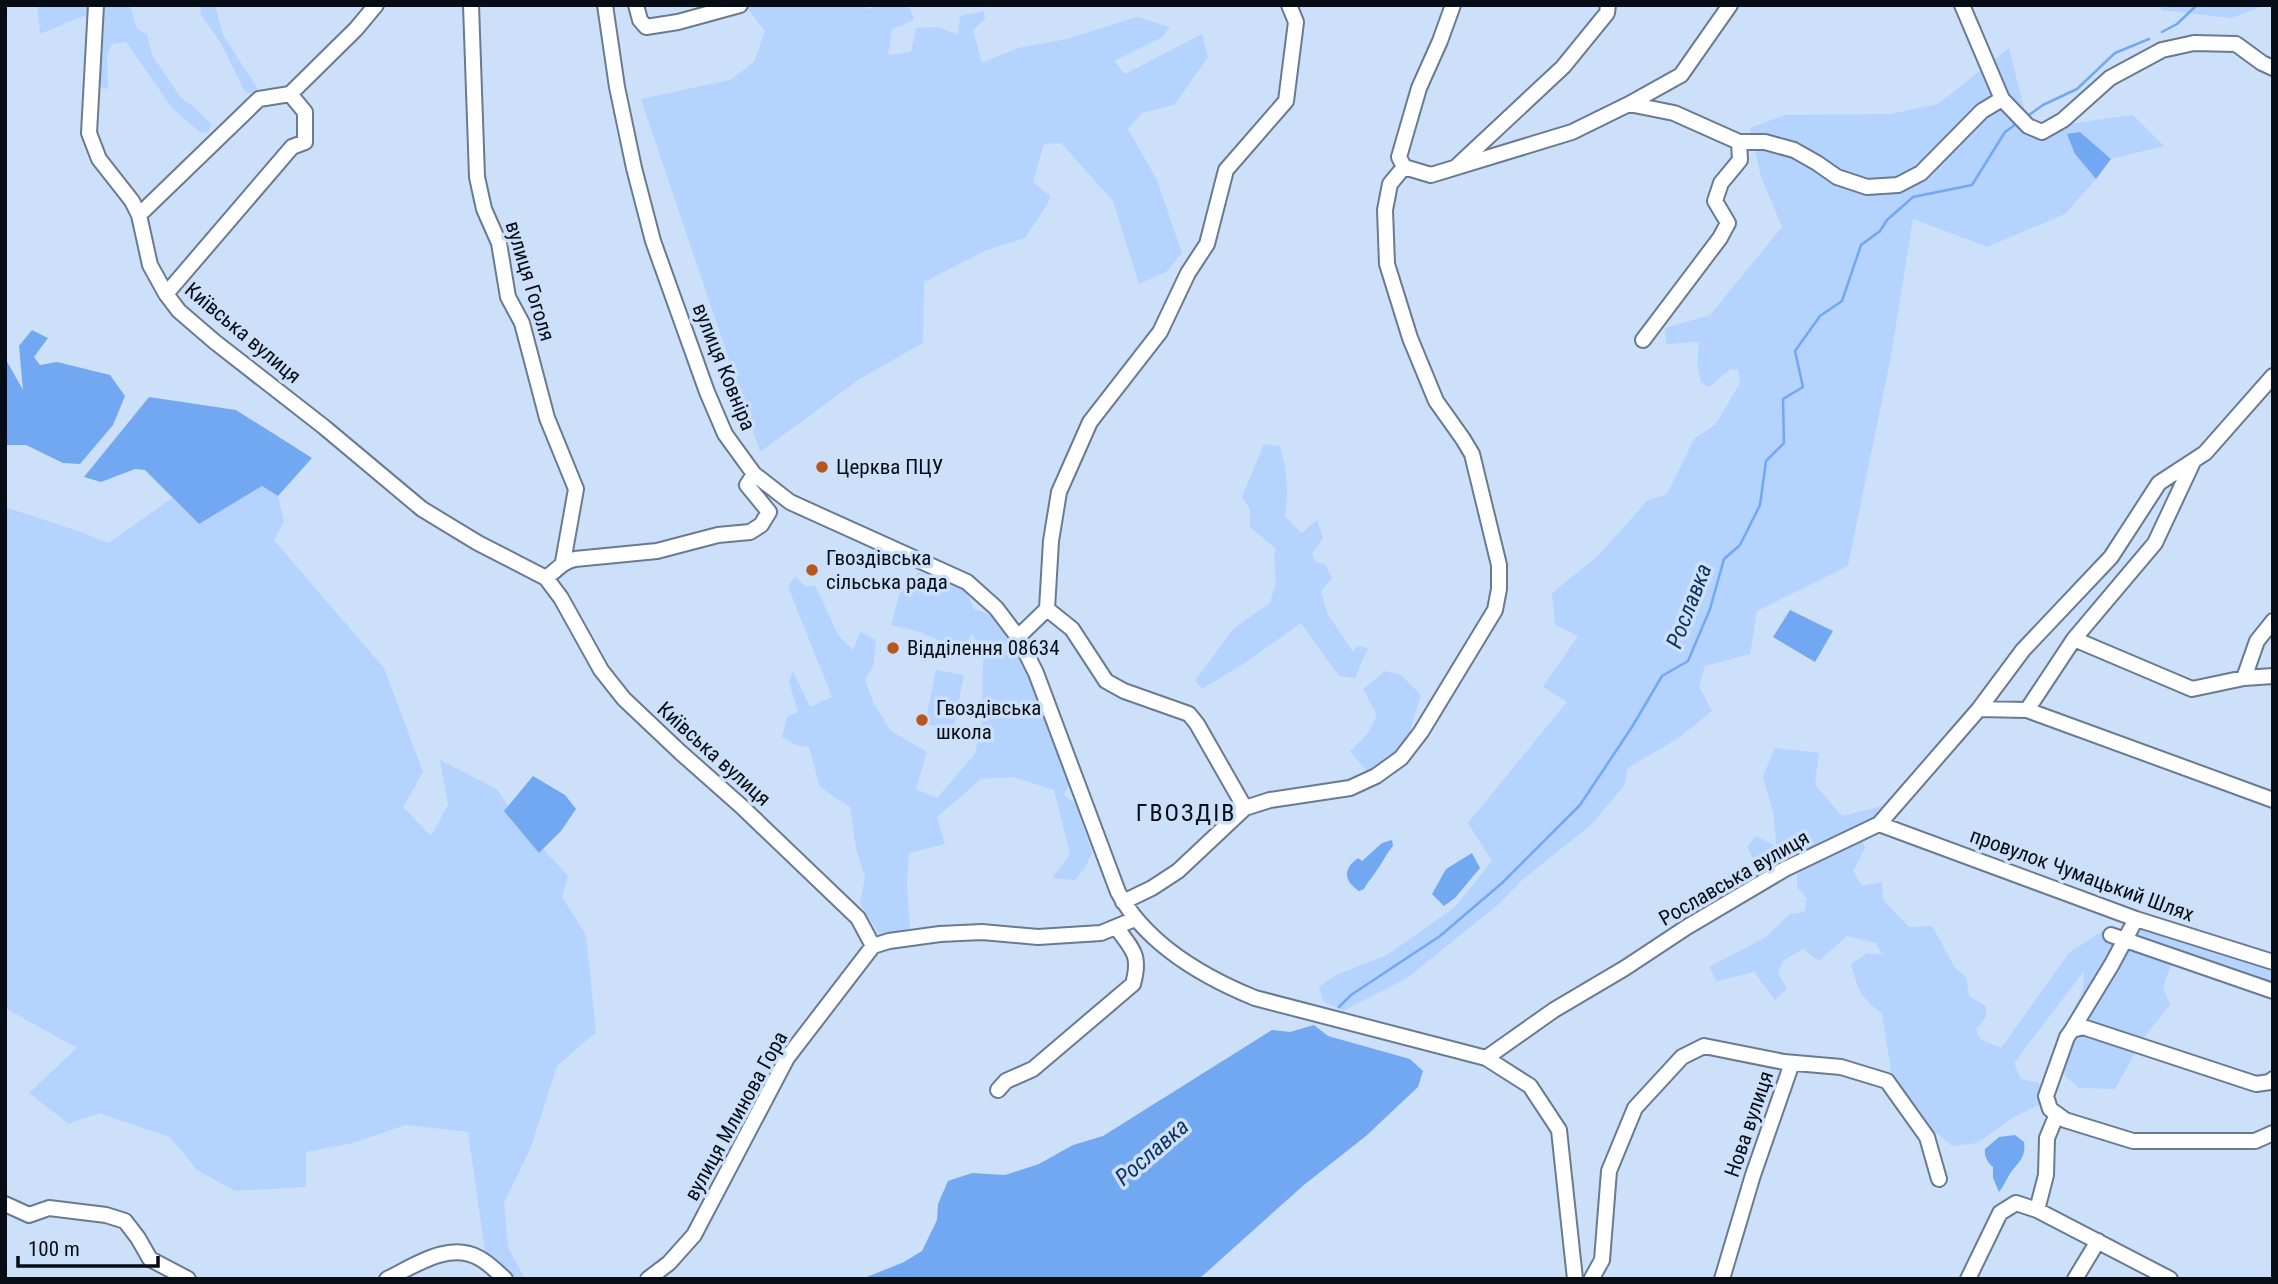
<svg xmlns="http://www.w3.org/2000/svg" width="2278" height="1284" font-family="'Roboto Condensed',sans-serif">
<rect width="100%" height="100%" fill="#cde0fa"/>
<!-- green -->
<path fill="#b4d3ff" d="M37 5 130 6 137 29 147 34 152 55 181 98 194 107 211 124 208 132 201 133 173 109 126 42 112 44 107 56 108 89 97 87 98 21 83 16 40 34Z
M200 5H215L223 35 258 89 249 94 244 90 221 43 201 15Z
M745 5H865L868 9 880 5H909L914 20 892 29 888 55 911 52 916 28 938 27 958 35 960 16 984 11 985 19 973 30 982 63 1018 48 1067 39 1137 17 1170 27 1161 38 1114 61 1125 74 1202 34 1208 57 1174 105 1142 113 1128 129 1157 180 1182 253 1166 272 1139 284 1113 201 1061 143 1044 144 1033 182 1050 196 1047 205 1025 238 987 250 924 282 923 343 861 378 760 452 641 99 730 80 754 62 765 31Z
M2162 5H2267L2231 18 2161 10Z
M2009 48 2031 137 2074 123 2133 115 2164 146 2111 159 2081 133 2075 154 2096 179 2065 214 1987 247 1913 219 1891 356 1848 566 1757 611 1750 654 1705 666 1699 686 1712 711 1677 739 1628 768 1624 786 1592 824 1521 881 1499 904 1407 978 1343 1011 1323 1001 1319 987 1336 975 1387 955 1455 907 1492 861 1468 823 1567 702 1543 687 1578 636 1555 625 1552 593 1599 555 1647 501 1667 494 1694 439 1716 424 1740 383 1738 370 1731 369 1709 387 1701 382 1697 363 1699 342 1666 344 1665 328 1710 315 1782 227 1761 177 1750 128 1785 115 1890 114 1938 104Z
M1264 444 1280 446C1287 471 1289 491 1285 517L1302 533 1317 520 1323 538 1312 554 1315 562 1325 564 1332 578 1321 591 1327 613 1353 652 1357 646 1368 648 1355 678 1339 676 1301 623 1245 663 1202 689 1195 681 1233 629 1270 603 1276 582 1274 555 1276 549 1250 527V509L1242 497Z
M262 486 278 496 284 522 274 540 384 668 423 772 403 807 431 836 448 805 440 760 497 789 517 820 568 876 562 897 586 935 596 1032 557 1066 531 1147 504 1203 508 1247 525 1279H489L468 1132 406 1125 353 1143 306 1152V1187L235 1191 197 1170 170 1137 99 1113 69 1124 29 1093 77 1048 5 1008V507L78 531 109 543 172 498 199 524Z
M919 572C926 575 933 579 941 581 966 589 963 583 974 609 981 612 989 614 994 618 1029 642 1055 743 1070 784L1063 795 1075 803 1092 852 1085 868 1075 880 1052 878 1070 854 1054 790 1013 777 981 779 937 817 945 844 909 853 907 885 910 928 882 939 860 903 865 877 856 849 850 807 820 787 809 747 796 745 782 737 787 717 798 712 789 682 793 671 810 707 832 697 788 587 795 576 806 587 815 585 838 635 853 650 860 632 876 640 873 666 865 680 874 704 891 731 927 752 916 789 937 798 975 754 982 721 983 660 973 634 952 659 938 640 920 632 891 625 901 589Z
M936 670 964 675 953 729 925 724Z
M1385 671 1401 675 1421 695 1406 743 1369 774 1350 751 1368 733 1377 715 1363 689Z
M1775 748 1819 753 1815 785 1842 816 1882 806 1870 821 1761 874 1747 847 1756 836 1776 846 1774 816 1763 776Z
M1862 840 1865 848 1853 871 1862 886 1882 882 1883 900 1909 927 1932 926 1955 968 1966 977 1969 996 1986 1006V1017L1976 1029 1980 1039 2001 1048 2069 953 2102 931 2139 929 2273 972V988L2201 961 2171 965 2163 987 2170 1005 2144 1037 2115 1089 2079 1088 2065 1076 2061 1038 2083 989 2084 971 2014 1063 2021 1079 2039 1083 2041 1104 2014 1117 1977 1143 1952 1146 1895 1098 1882 1013C1860 998 1858 989 1851 964L1867 953 1882 955 1876 943 1847 936 1819 961 1803 949 1784 960 1778 973 1787 989 1775 1000 1754 972 1717 981 1709 967 1766 937 1790 914 1804 912 1807 899 1797 887V869Z"/>
<!-- water -->
<path fill="#72a8f2" d="M2080 132 2111 159 2096 179 2075 154 2067 134Z
M32 330 48 338 34 357 40 365 57 362 110 375 125 396 113 425 80 464 63 463 26 445H5V358L23 390 19 346Z
M149 397 236 410 312 458 278 496 262 486 199 524 145 470 135 469 101 482 84 477Z
M1790 610 1833 631 1815 662 1773 637Z
M533 776 565 795 576 809 561 831 539 853 504 811Z
M1392 840 1393 846C1386 854 1383 862 1377 870 1373 877 1368 881 1364 889L1359 891C1343 880 1343 869 1358 858L1362 861 1382 843Z
M1472 853 1480 868 1455 898 1444 906 1432 894 1446 869Z
M1314 1025 1328 1036 1410 1059 1423 1071 1418 1087 1366 1136 1305 1184 1199 1279H862L904 1262 922 1251 937 1220 938 1204 948 1181 972 1173 1005 1175 1039 1164 1073 1145 1103 1136 1272 1030 1290 1032Z
M2015 1135 2024 1142C2026 1157 2020 1161 2011 1172 2007 1178 2004 1186 1999 1192L1993 1178V1167C1987 1162 1984 1156 1985 1149L1999 1137Z"/>
<g fill="none" stroke-linecap="round" stroke-linejoin="round">
<!-- stream -->
<path stroke="#72a8f2" stroke-width="2.5" d="M2162 32 2177 24 2197 5
M2029 115 2043 105 2077 89 2115 53 2149 39
M1339 1007 1351 995 1440 936 1502 883 1580 805 1632 727 1662 676 1688 661 1710 609 1724 559 1740 545 1760 505 1766 461 1784 443 1783 399 1803 387 1795 351 1820 316 1842 301 1861 245 1880 231 1887 220 1913 197 1972 185 2005 132 2016 124"/>
<defs>
<path id="minor" d="M96 5 89 133 99 159 132 201 139 215 150 265 166 294 179 311 215 342 324 427 422 509 478 543 546 578 561 598 601 670 624 699 680 752 741 806 858 918 873 946
M471 5 477 177 484 209 499 243 508 297 522 323 547 418 576 489 563 562
M605 5 617 87 634 168 653 241 707 392 725 434 754 474 790 502 967 582 996 608 1018 637 1036 673 1118 892C1146 944 1201 976 1255 998L1486 1058 1530 1086 1559 1130 1575 1279
M636 5 640 20 646 27 678 22 740 5
M1962 5 2002 99 2028 126 2042 132 2063 120 2110 78 2162 50 2194 43 2236 44 2262 63 2273 68
M290 94 356 29 376 5
M1629 104 1674 113 1739 142 1740 160 1721 183 1715 201 1728 223 1720 238 1643 340
M1739 142H1765L1794 150 1817 163 1837 177 1867 187 1898 185 1921 173 1982 111 2002 99
M1457 166 1563 67 1607 13 1608 5
M1404 167 1431 175 1572 132 1629 104 1681 75 1730 5
M139 215 259 99 290 94
M166 294 292 147 305 142V112L290 94
M546 578C557 570 562 562 575 559L657 551 718 535 750 532 761 525 769 512 747 485 754 474
M1047 609 1072 629 1106 681 1124 691 1189 714 1197 724 1245 808
M1018 637 1047 609 1051 541 1059 492 1090 422 1160 332 1188 273 1207 244 1226 170 1286 101 1296 22 1289 5
M2074 639 2192 689 2244 678 2273 676
M2244 678 2257 641 2273 621
M1979 709 2027 710 2273 800
M2027 710 2074 639 2155 543 2193 462
M1879 824 2136 919 2273 962
M1123 902 1152 888 1178 871 1245 808 1270 800 1350 788 1376 776 1401 758 1421 732 1495 610 1499 589V565L1472 454 1463 439 1436 401 1410 338 1387 264 1385 210 1390 184 1404 167 1399 157 1419 88 1440 41 1453 5
M2111 935 2273 991
M2072 1030 2112 964 2136 919
M1486 1058 1554 1010 1625 968 1687 927 1785 869 1879 824 1979 709 2023 650 2111 557 2159 483 2205 453 2273 376
M2273 1079 2270 1082 2256 1084 2083 1027 2072 1030 2067 1037 2046 1096 2050 1109 2065 1120 2133 1141H2255L2273 1133
M998 1090 1006 1081 1033 1069 1133 984C1141 955 1133 950 1116 927
M5 1204 29 1215 49 1208 106 1215 125 1221 138 1238 150 1259 188 1279
M2037 1210 2046 1175 2047 1138 2057 1114
M1592 1278 1602 1260 1609 1171 1635 1108 1682 1057 1704 1046 1784 1062 1841 1067 1887 1081 1927 1137 1939 1179
M387 1279C414 1266 449 1241 479 1258 489 1263 497 1272 505 1279
M648 1279 669 1263 694 1235 787 1058 873 946 889 941 940 934 982 932 1038 937 1101 933 1135 919
M1722 1279 1753 1175 1792 1063
M1968 1279 2000 1213 2016 1203 2037 1210 2170 1279
M2075 1279 2098 1241"/>
</defs>
<!-- minor casing -->
<use href="#minor" stroke="#697a91" stroke-width="18"/>
<!-- minor -->
<use href="#minor" stroke="#fff" stroke-width="14"/>
</g>
<!-- markers -->
<g fill="#b8561b" stroke="#cde0fa" stroke-width="2.5">
<circle cx="822" cy="467" r="7"/>
<circle cx="812" cy="570" r="7"/>
<circle cx="893" cy="648" r="7"/>
<circle cx="922" cy="720" r="7"/>
</g>
<g text-anchor="middle" dominant-baseline="central" stroke-width="7" stroke-linejoin="round" paint-order="stroke">
<!-- street labels -->
<g font-size="21" fill="#070d15" stroke="#cde0fa">
<text transform="translate(530 281) rotate(73)">вулиця Гоголя</text>
<text transform="translate(243 333) rotate(40)">Київська вулиця</text>
<text transform="translate(724 367) rotate(68)">вулиця Ковніра</text>
<text transform="translate(714 754) rotate(42)">Київська вулиця</text>
<text transform="translate(2082 875) rotate(20)">провулок Чумацький Шлях</text>
<text transform="translate(1734 878) rotate(-30)">Рославська вулиця</text>
<text transform="translate(736 1116) rotate(-61)">вулиця Млинова Гора</text>
<text transform="translate(1749 1124) rotate(-71)">Нова вулиця</text>
</g>
<!-- poi labels -->
<g font-size="21" fill="#070d15" stroke="#cde0fa" text-anchor="start">
<text x="836" y="467">Церква ПЦУ</text>
<text x="826" y="558">Гвоздівська<tspan x="826" dy="24">сільська рада</tspan></text>
<text x="907" y="648">Відділення 08634</text>
<text x="936" y="708">Гвоздівська<tspan x="936" dy="24">школа</tspan></text>
</g>
<!-- water labels -->
<g font-size="23" font-style="italic" fill="#0e315f" stroke="#cde0fa">
<text transform="translate(1689 606) rotate(-69)">Рославка</text>
<text transform="translate(1152 1152) rotate(-41)">Рославка</text>
</g>
<!-- quarter labels -->
<g font-size="24" letter-spacing="2" fill="#070d15" stroke="#cde0fa">
<text x="1186" y="813">ГВОЗДІВ</text>
</g>
</g>
<!-- border -->
<rect width="2278" height="1284" fill="none" stroke="#070d15" stroke-width="14"/>
<!-- scale -->
<path d="M18 1256v10h140v-10" fill="none" stroke="#070d15" stroke-width="3.5"/>
<text x="28" y="1256" font-size="21" fill="#070d15" stroke="#cde0fa" stroke-width="5" paint-order="stroke">100 m</text>
</svg>
